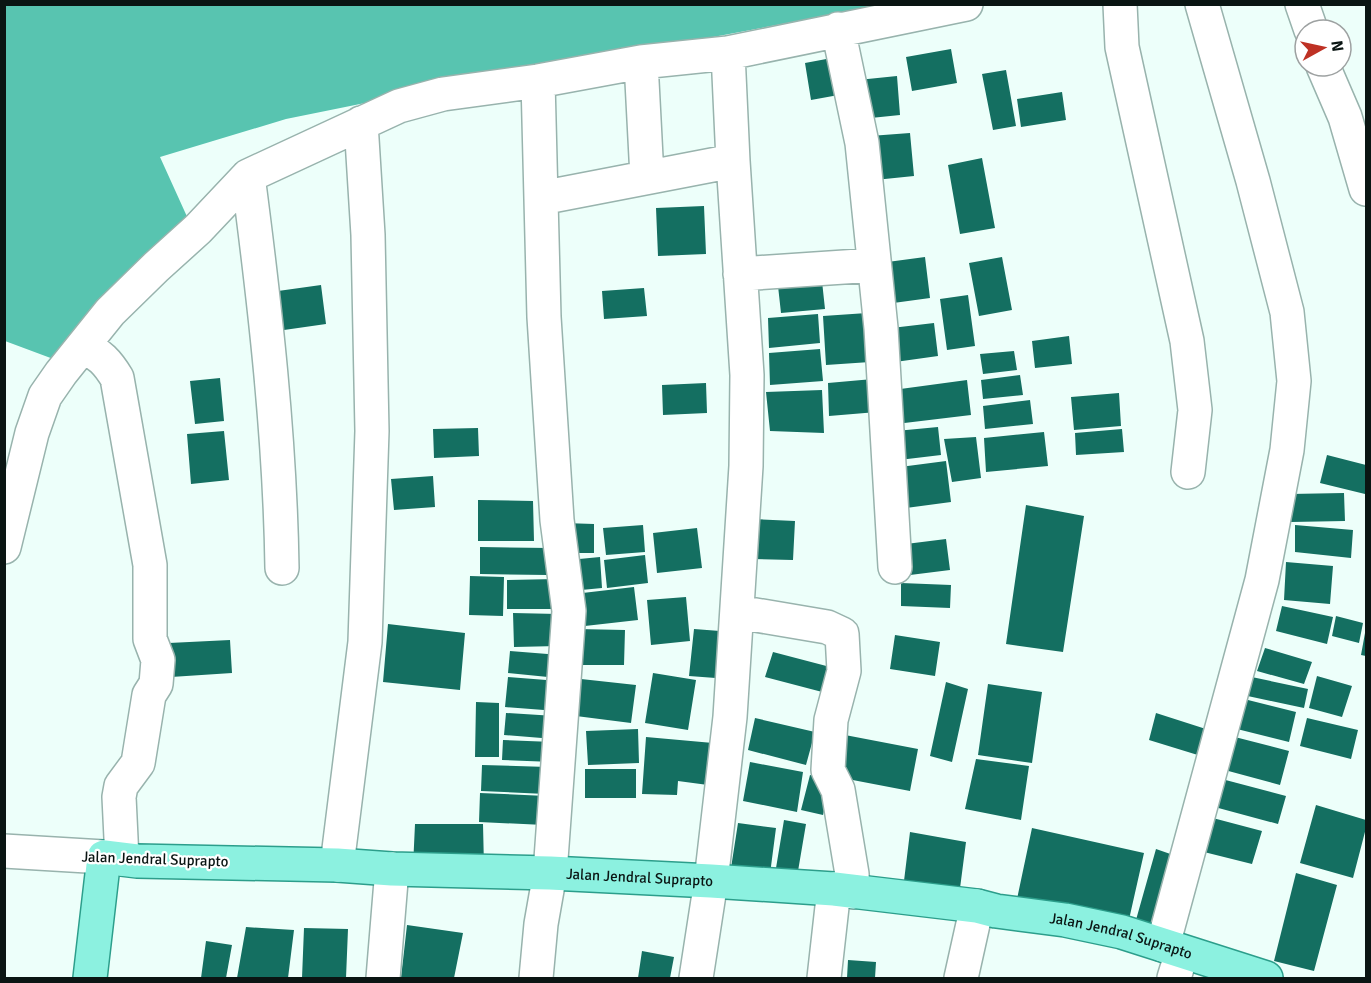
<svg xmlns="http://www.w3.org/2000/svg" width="1371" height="983" font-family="Signika,sans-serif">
<rect width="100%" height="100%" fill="#edfffa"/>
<!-- water -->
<path fill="#58c4b0" d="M4 5H884L439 88 286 119 160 157 189 221 56 360 5 341Z"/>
<!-- building -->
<path fill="#146f61" d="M951 49 957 83 912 91 906 57Z
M837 57 844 94 811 100 805 63Z
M1006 70 1016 126 993 130 982 74Z
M897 76 900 115 861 119 858 80Z
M1062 92 1066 120 1021 127 1017 99Z
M910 133 914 176 875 180 870 136Z
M982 158 995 228 960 234 948 165Z
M704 206 706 254 658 256 656 208Z
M925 257 930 298 886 304 880 263Z
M1002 257 1012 310 979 316 969 263Z
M821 272 825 309 781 313 777 277Z
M321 285 326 324 284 330 278 291Z
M644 288 647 316 604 319 602 291Z
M968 295 975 346 947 350 940 299Z
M867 313 870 362 826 365 823 316Z
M818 314 820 343 769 348 768 318Z
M934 323 938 356 888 363 883 329Z
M1069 336 1072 364 1035 368 1032 341Z
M820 349 823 381 770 385 769 353Z
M1014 351 1017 370 983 374 980 354Z
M1020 375 1023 395 983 399 981 380Z
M220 378 224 421 195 424 190 381Z
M873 379 877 412 829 416 828 383Z
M967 380 971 415 896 424 893 390Z
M706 383 707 413 663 415 662 385Z
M822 390 824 433 770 431 766 392Z
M1119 393 1121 426 1074 430 1071 397Z
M1030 400 1033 424 985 429 983 406Z
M938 427 941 455 899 460 896 431Z
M478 428 479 456 434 458 433 429Z
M1122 429 1124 452 1076 455 1075 433Z
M224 431 229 480 191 484 187 434Z
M1044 432 1048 466 986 472 984 438Z
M976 437 981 478 952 482 944 439Z
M1327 455 1366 465 1365 494 1320 483Z
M946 461 951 502 906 508 900 467Z
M433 476 435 507 394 510 391 479Z
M1344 493 1345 521 1291 522 1290 494Z
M478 500 533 501 534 541H478Z
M1026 505 1084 516 1063 652 1006 644Z
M754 519 795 521 793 560 752 559Z
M564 523 594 524V553H564Z
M643 525 645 552 606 555 603 528Z
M1295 525 1353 530 1351 558 1295 552Z
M697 528 702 568 657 573 653 533Z
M946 539 950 570 902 576 898 545Z
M480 547 549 548 548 575 480 574Z
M645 555 648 583 607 588 604 560Z
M600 557 602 588 571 591 569 560Z
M1286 562 1333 566 1330 604 1284 600Z
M470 576 504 577 503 616 469 615Z
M556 579 555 609H507V580Z
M901 583 951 585 950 608 901 606Z
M634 587 638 620 576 627 574 594Z
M686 597 690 641 651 645 647 600Z
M1282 606 1333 617 1327 644 1276 631Z
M513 613 558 614V646L514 647Z
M1336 616 1363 623 1359 643 1332 636Z
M388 624 465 633 460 690 383 682Z
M577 629 625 630 624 665H575Z
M694 629 733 632 729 679 689 676Z
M1365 633H1366V656L1361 655Z
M895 635 940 642 935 676 890 669Z
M230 640 232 673 171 677 169 643Z
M1265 648 1312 662 1304 684 1257 671Z
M510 651 560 655 558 678 508 673Z
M773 652 834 668 826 693 765 677Z
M653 673 696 680 688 730 645 723Z
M1247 676 1308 689 1304 708 1243 695Z
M1317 676 1352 686 1342 717 1309 708Z
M508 677 559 681 557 711 505 707Z
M581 679 636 685 631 723 576 716Z
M946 682 968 689 952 762 930 756Z
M988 684 1042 692 1032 763 978 755Z
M1244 699 1296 712 1289 742 1237 729Z
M476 702 499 703V757H475Z
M506 713 555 716 554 739 504 735Z
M1156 713 1209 730 1201 756 1149 740Z
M755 718 815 732 806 765 748 750Z
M1307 718 1358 730 1351 759 1300 746Z
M638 729 639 763 588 765 586 731Z
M845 735 918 749 910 791 837 777Z
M1231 736 1289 751 1280 785 1221 769Z
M646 737 713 743 708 785 678 781 677 795 642 794Z
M503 740 553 742V762L502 760Z
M976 759 1029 766 1021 820 965 809Z
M750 762 803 772 797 812 743 801Z
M482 765 548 767 546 794 481 791Z
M585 769H636V798H585Z
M810 775 831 780 823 815 801 810Z
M1218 778 1286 796 1278 824 1211 806Z
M480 793 546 796 544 825 479 822Z
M1316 805 1366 820V828L1353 878 1300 863Z
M1209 817 1262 831 1252 864 1200 851Z
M784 820 806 824 797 877 775 874Z
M738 823 776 828 770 874 731 868Z
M415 824H483L484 867H413Z
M1032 828 1144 853 1128 924 1017 899Z
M910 832 966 842 959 896 903 889Z
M1156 849 1179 857 1157 933 1134 927Z
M1296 873 1337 885 1314 971 1274 961Z
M407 925 463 933 454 978H401Z
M246 927 294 930 288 978H237Z
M304 928 348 929 346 978H302Z
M206 941 232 945 226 978H201Z
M642 951 674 957 670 978H638Z
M848 960 876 962 875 978H847Z"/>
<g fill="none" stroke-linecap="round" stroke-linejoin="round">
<defs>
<path id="minor" d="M1120 4 1122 47 1187 341 1195 410 1188 472
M1302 4 1311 30
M838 29 862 143 881 328 895 567
M641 62 647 177
M1323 66 1345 117 1366 189
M248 176C265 306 280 437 282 568
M541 198 733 161
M740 274 874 265
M83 347C99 353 108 363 117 378L150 565V639L158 660 156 684 149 695 138 763 121 786 119 797 122 859
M4 547 32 433 45 396 61 373 110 312 156 267 198 229 248 176 399 106 443 94 538 81 641 62 728 53 966 4
M738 612 827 627 842 634 844 671 831 720 828 770 838 790 852 874 853 892
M4 851 104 857
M337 865 365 642 372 431 368 235 361 123
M1163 945 1262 580 1287 450 1294 381 1287 312 1253 181 1202 4
M383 978 392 869
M536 978 541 924 550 873 569 611 557 520 544 317 538 81
M696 978 711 881 730 717 746 466 747 375 733 161 728 53
M824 978 834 889
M961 978 977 906
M1174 978 1182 952"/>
<g id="major">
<path id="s1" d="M90 978 104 857 137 861 337 865 392 869 550 873 711 881 834 889 977 906 996 911 1065 920 1122 932 1266 978"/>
</g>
</defs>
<!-- minor casing -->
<use href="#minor" stroke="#98b3ad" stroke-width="36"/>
<!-- major casing -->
<use href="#major" stroke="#2c9e8b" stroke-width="36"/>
<!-- minor -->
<use href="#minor" stroke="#fff" stroke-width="33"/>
<!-- major -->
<use href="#major" stroke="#8cf1e0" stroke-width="33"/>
</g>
<g text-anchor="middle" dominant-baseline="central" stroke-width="4.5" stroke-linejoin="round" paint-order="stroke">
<!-- street labels -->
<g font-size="15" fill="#0a1513" stroke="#fff">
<text transform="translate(155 859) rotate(2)">Jalan Jendral Suprapto</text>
<text stroke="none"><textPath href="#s1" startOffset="658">Jalan Jendral Suprapto</textPath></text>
<text stroke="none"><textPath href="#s1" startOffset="1144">Jalan Jendral Suprapto</textPath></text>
</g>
</g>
<!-- border -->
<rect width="1371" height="983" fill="none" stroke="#0a1513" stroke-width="12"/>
<!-- north arrow -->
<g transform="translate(1323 48) rotate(82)"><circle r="28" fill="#ffffff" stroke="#9da1a1" stroke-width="1.5"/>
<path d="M0-4.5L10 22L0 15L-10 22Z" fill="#be3124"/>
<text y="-9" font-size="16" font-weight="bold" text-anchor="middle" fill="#0a1513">N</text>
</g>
</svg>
